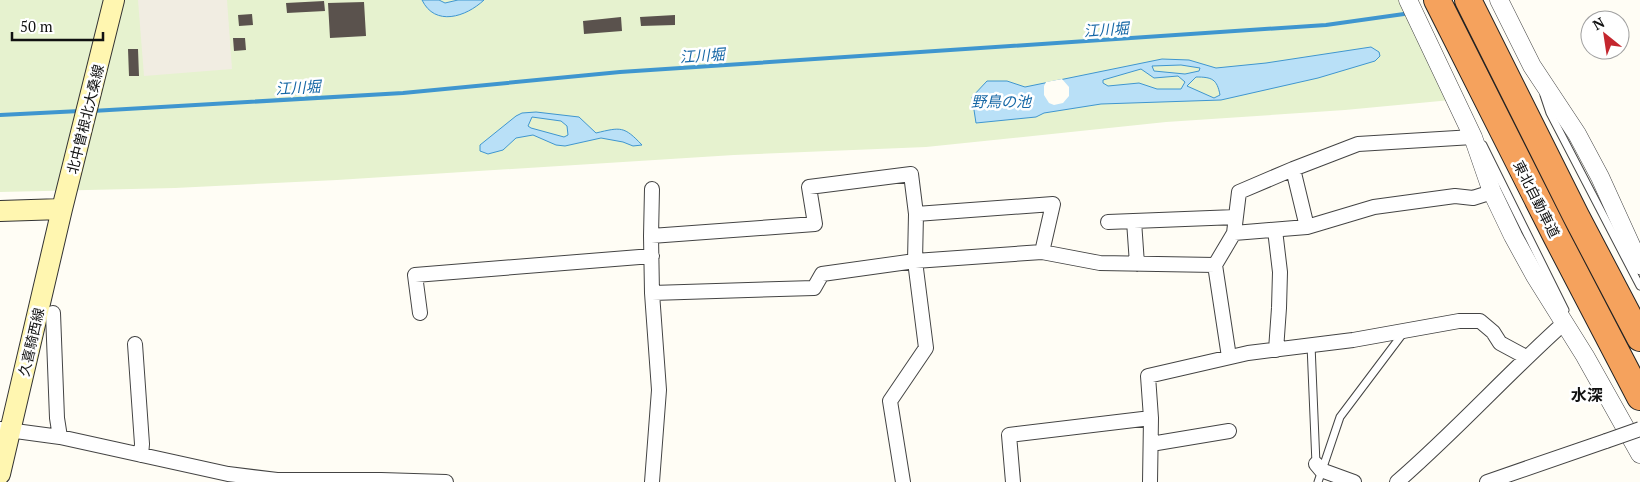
<svg xmlns="http://www.w3.org/2000/svg" width="1640" height="482" font-family="'PT Serif','Noto Sans JP',serif">
<rect width="100%" height="100%" fill="#fffdf5"/>
<!-- pitch -->
<path fill="#e6f2cf" d="M0 0H1402L1451 100 1345 110 1166 122 926 147 734 155 337 180 175 188 0 192Z"/>
<!-- plaza -->
<path fill="#f1ede2" d="M138 0H227L232 69 144 76Z"/>
<!-- water -->
<path fill="#b9e0f7" stroke="#3f96cf" fill-rule="evenodd" d="M422 0H439L445 3 458 0H484C466 17 435 27 422 0Z
M1371 47 1379 52 1380 56 1375 61 1318 78 1221 100 1101 104 1044 113 1036 117 976 123 972 97 987 81H1007L1025 87 1162 59 1189 60 1216 68 1266 63ZM1181 65 1200 68 1199 71 1185 74 1154 71 1152 66ZM1141 69 1154 78 1178 76 1185 82 1181 89H1157L1139 83 1108 86 1103 83V80ZM1196 77C1212 77 1217 79 1220 95L1214 98 1187 86Z
M536 112 579 117 596 133C621 127 624 126 642 145L633 146 623 142 601 138 565 146 556 145 533 135 516 138 503 150 488 154 480 151V145L516 116 522 113ZM532 117 561 121 567 126 568 135 564 137 531 128 528 126Z"/>
<!-- pier -->
<path fill="#fffdf5" d="M1062 79 1069 87V96L1063 103 1054 105 1049 103 1044 95V86L1046 82Z"/>
<g fill="none" stroke-linecap="round" stroke-linejoin="round">
<!-- stream -->
<path stroke="#3f96cf" stroke-width="4" d="M92 111 403 93 620 72 1326 25 1404 14
M0 115 80 111"/>
</g>
<!-- building -->
<path fill="#5a524d" d="M324 1 325 11 287 13 286 3Z
M364 2 366 36 330 38 328 3Z
M252 14 253 25 239 26 238 15Z
M675 15V25L641 26 640 17Z
M621 17 622 31 584 34 583 21Z
M233 38H245L246 50 234 51Z
M128 49H138L139 76H129Z"/>
<g fill="none" stroke-linecap="round" stroke-linejoin="round">
<defs>
<path id="service" d="M1544 95 1550 113 1640 286
M1483 145 1565 310
M1311 345 1316 464
M1318 482 1340 417 1404 332"/>
<path id="minor" d="M1293 169 1358 144 1473 137
M1134 221 1137 264
M1108 222 1236 217
M1307 227 1374 207 1455 196 1473 198 1492 192
M1275 230 1280 272 1279 308 1276 350
M651 236 652 189
M1215 265 1234 233 1239 192 1293 169 1307 227 1234 233
M652 293 814 288 822 274 915 261 1042 252 1100 263 1215 265 1229 357
M53 313 57 418 60 437
M420 313 415 275 652 256
M135 344 142 444 141 455
M0 429 60 437 228 474 277 480H381L446 482
M1151 444 1229 431
M1316 464 1321 470 1354 482
M652 482 659 390 652 293 651 236 815 224 809 187 911 174 916 214
M903 482 890 401 926 348 915 261 916 214 1053 204 1042 252
M1013 482 1009 435 1151 418
M1150 482 1151 418 1148 376 1248 353 1353 340 1459 321H1480L1493 332 1500 343 1526 357
M1397 482C1455 432 1507 374 1564 323
M1487 482 1606 441"/>
<path id="tertiary" d="M1408 0 1473 137 1492 192 1513 236 1535 276 1585 356 1640 454
M1499 0 1532 66 1577 134 1600 177 1640 265"/>
<path id="secondary" d="M0 211 62 209
M0 474 62 209 114 0"/>
<path id="motorway" d="M1437 0 1556 236 1640 397
M1468 0 1576 216 1640 338"/>
</defs>
<!-- service casing -->
<use href="#service" stroke="#444" stroke-width="9"/>
<!-- minor casing -->
<use href="#minor" stroke="#444" stroke-width="16"/>
<!-- tertiary casing -->
<use href="#tertiary" stroke="#444" stroke-width="19"/>
<!-- secondary casing -->
<use href="#secondary" stroke="#333" stroke-width="22"/>
<!-- motorway casing -->
<use href="#motorway" stroke="#222" stroke-width="28"/>
<!-- service -->
<use href="#service" stroke="#fff" stroke-width="7"/>
<!-- minor -->
<use href="#minor" stroke="#fff" stroke-width="14"/>
<!-- tertiary -->
<use href="#tertiary" stroke="#fff" stroke-width="18"/>
<!-- secondary -->
<use href="#secondary" stroke="#fff6b0" stroke-width="20"/>
<!-- motorway -->
<use href="#motorway" stroke="#f5a25d" stroke-width="26"/>
<defs>
<path id="minor-bridge" d="M1606 441 1640 429"/>
</defs>
<!-- minor-bridge casing -->
<use href="#minor-bridge" stroke="#444" stroke-width="16" stroke-linecap="butt"/>
<!-- minor-bridge -->
<use href="#minor-bridge" stroke="#fff" stroke-width="14"/>
</g>
<g text-anchor="middle" dominant-baseline="central" stroke-width="5" stroke-linejoin="round" paint-order="stroke">
<!-- street labels -->
<g font-size="14" fill="#111" stroke="#fff">
<text transform="translate(85 119) rotate(-76)">北中曽根北大桑線</text>
<text transform="translate(1537 199) rotate(63)">東北自動車道</text>
<text transform="translate(31 342) rotate(-77)">久喜騎西線</text>
</g>
<!-- water labels -->
<g font-size="15" font-style="italic" fill="#1768a6" stroke="#fff">
<text transform="translate(1106 29) rotate(-4)">江川堀</text>
<text transform="translate(702 55) rotate(-4)">江川堀</text>
<text transform="translate(298 87) rotate(-3)">江川堀</text>
<text x="1001" y="101">野鳥の池</text>
</g>
<!-- quarter labels -->
<g font-size="16" font-weight="bold" fill="#111" stroke="#fff">
<text x="1587" y="395">水深</text>
</g>
</g>
<!-- north arrow -->
<g transform="translate(1605 35) rotate(330)"><circle r="24" fill="#ffffff" stroke="#a0a0a0"/>
<path d="M0-4L9 19L0 12L-9 19Z" fill="#c4262e"/>
<text y="-8" font-size="14" font-weight="bold" text-anchor="middle" fill="#111111">N</text>
</g>
<!-- scale -->
<path d="M12 32v8h91v-8" fill="none" stroke="#111111" stroke-width="2.5"/>
<text x="20" y="32" font-size="15" fill="#111111" stroke="#ffffff" stroke-width="4" paint-order="stroke">50 m</text>
</svg>
